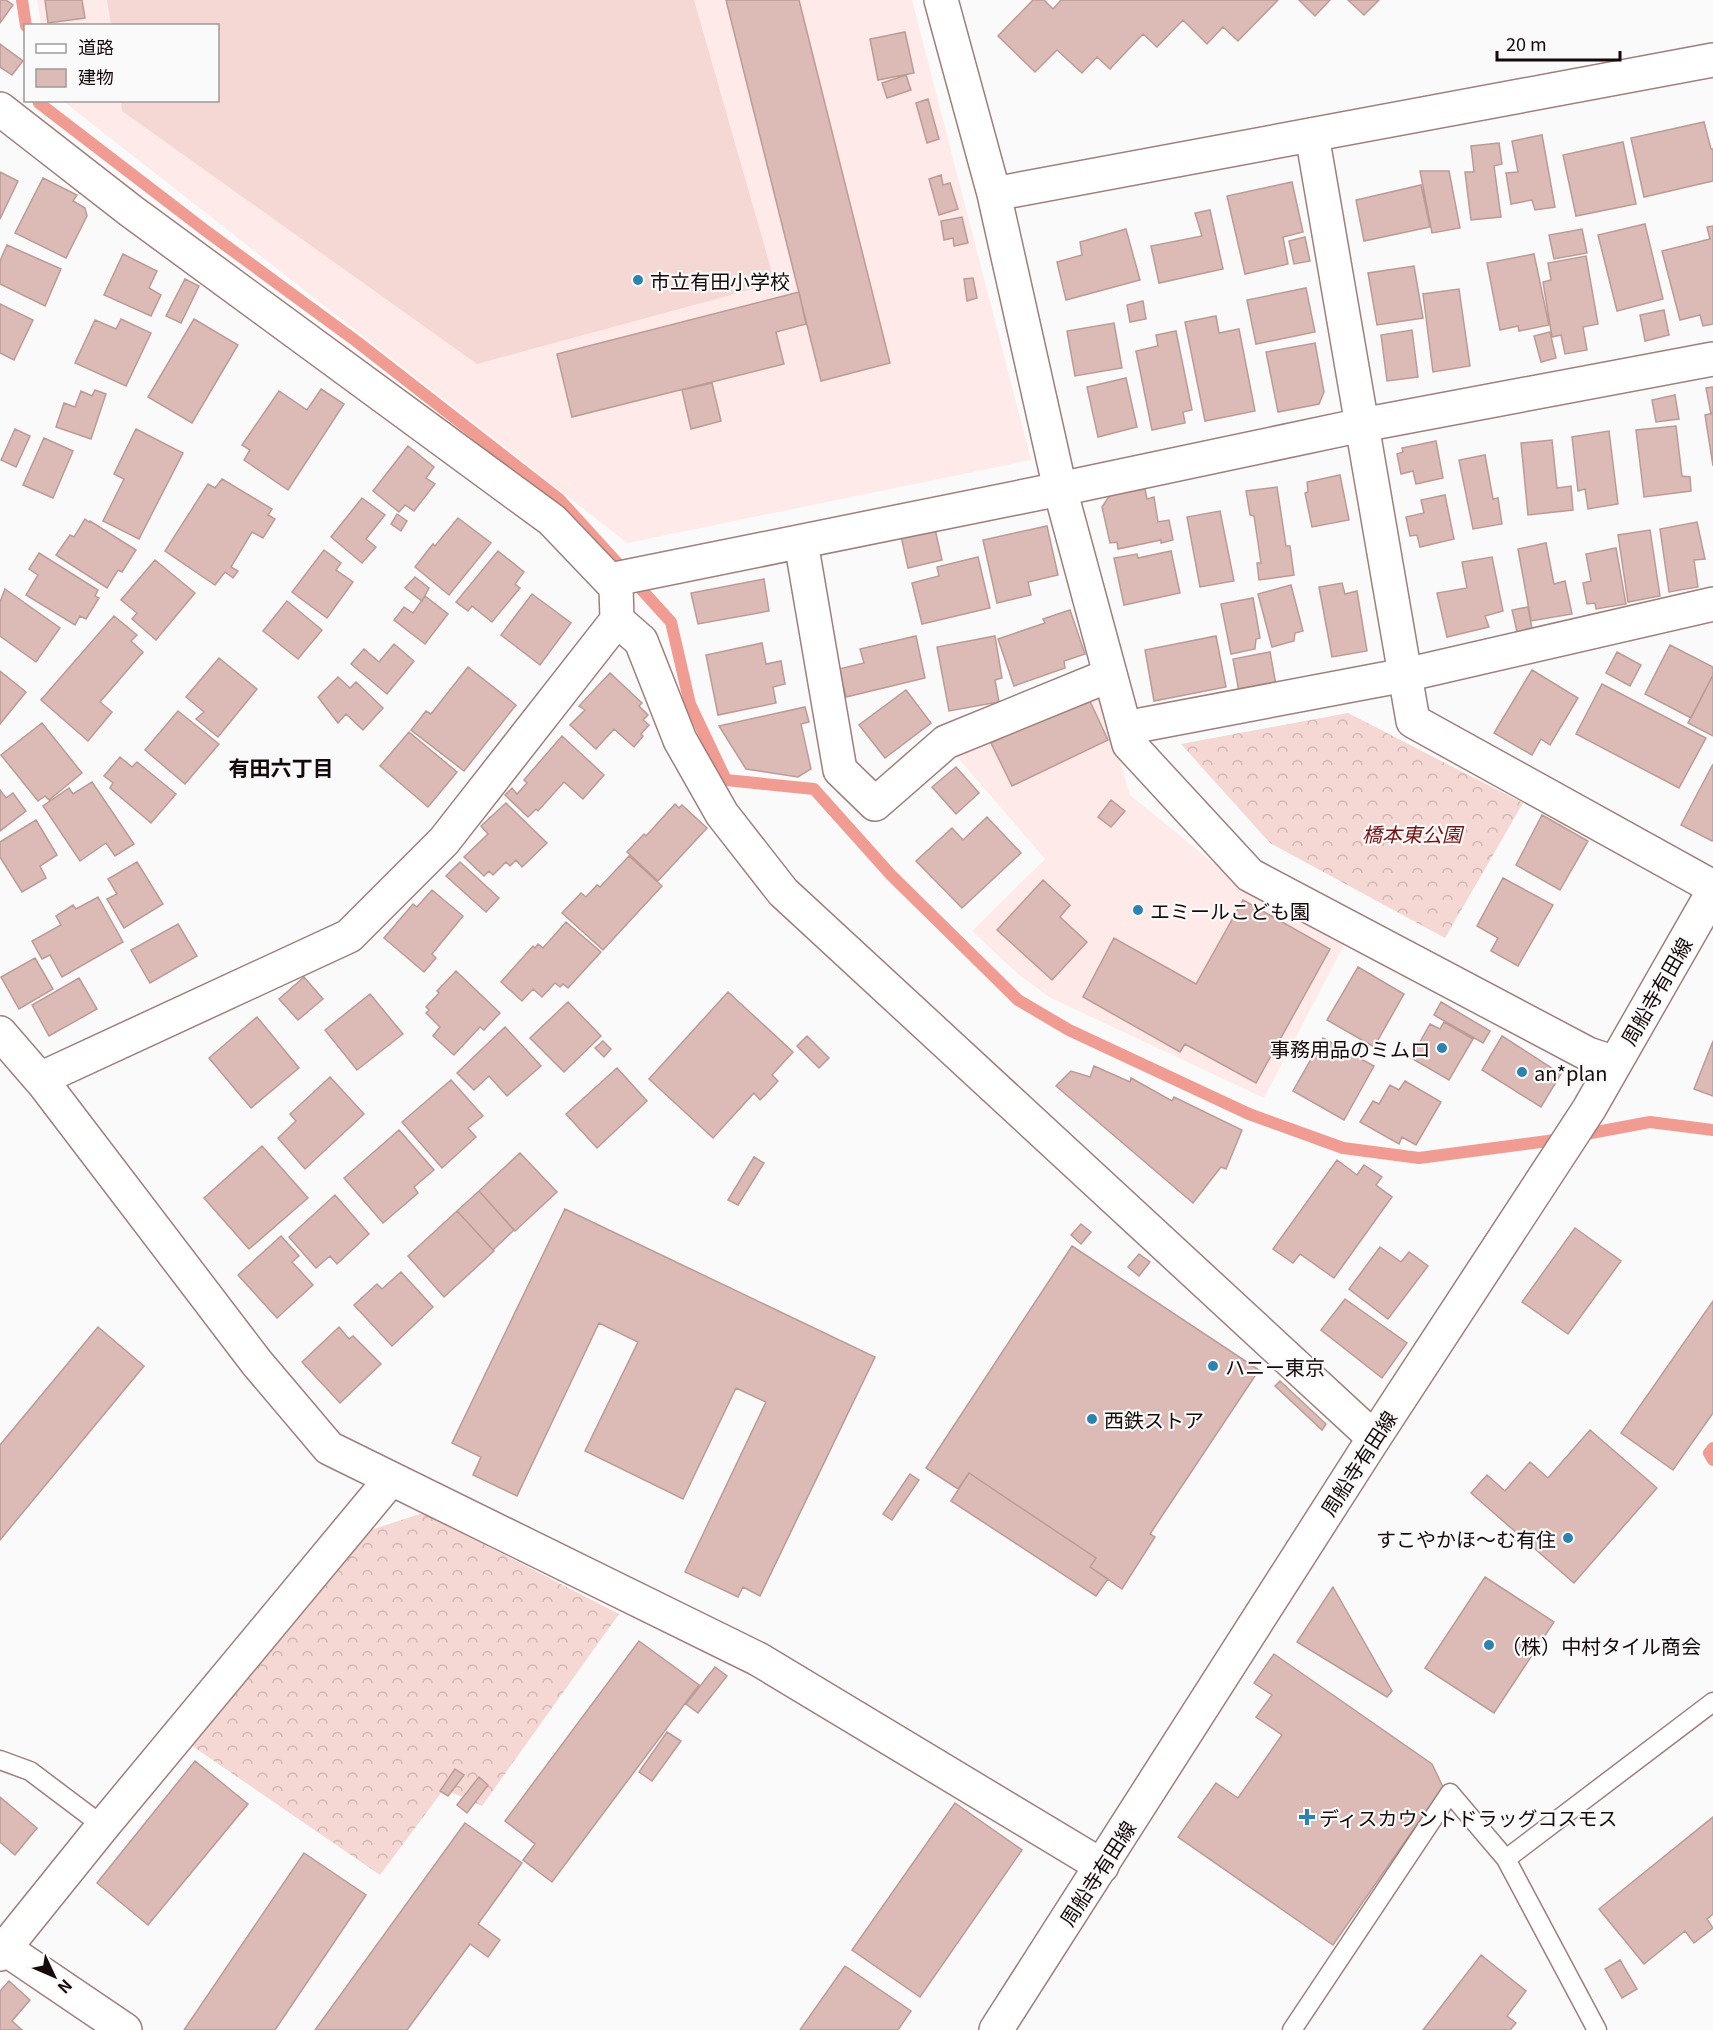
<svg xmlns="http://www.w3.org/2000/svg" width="1713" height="2030" font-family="Georgia,'Noto Sans JP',serif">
<defs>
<pattern id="forest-crowns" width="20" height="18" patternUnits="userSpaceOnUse" patternTransform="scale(1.5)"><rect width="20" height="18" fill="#f5d7d3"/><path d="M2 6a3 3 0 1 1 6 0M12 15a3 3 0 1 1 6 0" fill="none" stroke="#d1b7b4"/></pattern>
</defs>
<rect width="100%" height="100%" fill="#fafafa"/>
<!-- built -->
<path fill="#feebe9" d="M37 0H912L1031 460 627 543 63 101 218 100V26L41 25Z
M1098 684 1130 795 1244 888 1344 945 1264 1098 1049 997 1018 974 972 931 1045 859 953 752Z"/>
<!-- forest -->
<path fill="url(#forest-crowns)" d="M1348 713 1523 803 1445 938 1270 843 1181 744Z
M423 1513 619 1614 482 1806 444 1789 380 1875 185 1741 352 1536Z"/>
<!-- pitch -->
<path fill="#f5d7d3" d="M107 0H694L775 283 477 364 122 111 121 101 218 100V26L111 25Z"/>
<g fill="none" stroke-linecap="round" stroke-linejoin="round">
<!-- stream -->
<path stroke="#f09c92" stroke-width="12" d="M22 0 26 26
M38 100 39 103 206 231 356 341 559 499 671 622 690 704 726 780 814 789 891 875 1018 1000 1069 1030 1249 1114 1343 1148 1419 1158 1548 1141 1650 1122 1713 1130
M1713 1448 1709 1453 1713 1460"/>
</g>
<!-- building -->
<path fill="#dcbab5" stroke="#bc9b97" stroke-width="1.5" d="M0 0H6L13 5 0 23Z
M45 0H82L85 18 48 23Z
M726 0H799L890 363 821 381Z
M1033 0H1044L1053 9 1061 0H1278L1238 41 1223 27 1207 44 1183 20 1157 47 1143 34 1110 69 1097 57 1082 73 1057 50 1035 72 998 36Z
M1299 0H1330L1315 16Z
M1348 0H1379L1364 15Z
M905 32 914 73 878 80 870 39Z
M0 44 23 61 12 75 0 67Z
M906 75 911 90 887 98 882 83Z
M928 99 939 139 927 143 916 103Z
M1704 122 1711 149H1713V181L1644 197 1631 138Z
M1542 135 1555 207 1535 210 1532 200 1511 204 1506 173 1518 172 1512 141Z
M1623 142 1636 204 1576 216 1563 155Z
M1499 143 1502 164 1494 166 1501 217 1471 220 1465 172H1474L1471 146Z
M1420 171H1449L1460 228 1432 233Z
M0 172 18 181 0 219Z
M941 175 943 185 950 183 958 209 939 215 929 179Z
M43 178 77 195 73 201 85 208 87 216 66 258 15 233Z
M1292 182 1303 232 1283 237 1288 264 1245 274 1227 196Z
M1421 185 1430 227 1364 241 1356 200Z
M1210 210 1223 269 1159 283 1151 246 1202 236 1195 213Z
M962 217 968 243 954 246 953 238 944 240 941 221Z
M1645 224 1663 299 1617 311 1598 235Z
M1713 226V324L1703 326 1700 315 1680 320 1662 251 1710 239 1707 227Z
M1126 229 1140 280 1066 300 1057 262 1082 255 1080 242Z
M1582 229 1587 253 1554 259 1549 235Z
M1305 237 1310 261 1294 264 1289 241Z
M7 245 61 269 45 306 0 284V261Z
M123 254 157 271 149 288 161 295 151 316 104 295Z
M1534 254 1549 325 1519 331 1518 326 1500 330 1487 263Z
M1586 256 1598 324 1583 327 1587 350 1565 354 1561 335 1552 337 1543 282 1551 280 1548 263Z
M1414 266 1423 318 1377 325 1368 273Z
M973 278 977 298 967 301 964 279Z
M185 279 199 286 181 323 166 316Z
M1306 288 1315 332 1256 344 1247 300Z
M1459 289 1470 366 1433 372 1423 294Z
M799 292 806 324 776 332 784 364 572 417 557 354Z
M1143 301 1146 319 1130 322 1127 305Z
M0 304 33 320 14 360 0 353Z
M1664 310 1669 335 1645 341 1640 315Z
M1216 316 1219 333 1239 329 1255 411 1205 421 1185 322Z
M121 319 151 333 126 386 75 363 95 320 116 329Z
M194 319 238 345 192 423 148 397Z
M1114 323 1122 368 1075 376 1067 331Z
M1412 330 1418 377 1387 381 1381 335Z
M1176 331 1192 410 1183 412 1185 423 1152 430 1136 351 1158 346 1156 335Z
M1550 332 1556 358 1541 362 1534 336Z
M1315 343 1324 392 1319 404 1278 412 1266 352Z
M1126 378 1137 427 1098 437 1087 387Z
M712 383 721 421 691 429 682 390Z
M1713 387V413L1711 414 1706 388Z
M321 389 344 404 288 490 244 460 250 450 242 445 279 391 307 410Z
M95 390 106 394 91 439 56 427 64 403 75 407 81 391 92 396Z
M1675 395 1679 419 1656 422 1652 400Z
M1713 413V466L1705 415Z
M1676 426 1682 476 1690 477 1691 491 1644 497 1636 430Z
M15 429 30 436 16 467 1 460Z
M136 429 183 453 139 539 103 521 124 479 114 474Z
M1609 431 1618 504 1588 509 1585 489 1578 491 1572 437Z
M44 438 73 451 53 498 23 485Z
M1552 440 1557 488 1571 486 1573 510 1528 515 1521 443Z
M1436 441 1443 478 1416 484 1413 471 1401 474 1397 454 1403 452 1402 448Z
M408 446 434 467 426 478 435 484 414 511 405 505 399 512 373 491Z
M1485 455 1493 499 1498 498 1502 524 1473 529 1459 460Z
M1340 475 1349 520 1312 527 1305 493 1308 492 1307 482Z
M222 479 272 509 268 515 275 519 263 538 252 532 231 567 238 571 233 578 225 572 215 585 165 551 208 484 215 488Z
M1277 487 1286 546H1290L1294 575 1259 580 1257 563H1261L1254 516 1250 515 1246 491Z
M1145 489 1147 499 1154 497 1158 522 1169 520 1173 540 1161 543V540L1118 549 1117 542 1110 543 1102 507 1110 495Z
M1445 495 1454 539 1420 547 1417 535 1410 536 1406 517 1424 513 1421 500Z
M362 498 385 515 366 539 376 547 362 563 331 537Z
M1220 511 1234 581 1200 587 1187 517Z
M397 514 407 521 401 531 391 524Z
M458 518 491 543 449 595 415 567 433 544 435 546Z
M85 519 89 522 90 521 136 550 122 572 118 570 107 588 56 555 70 535 74 537Z
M1697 522 1705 559 1694 560 1698 587 1669 592 1660 529Z
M1047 526 1058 575 1028 582 1031 595 997 603 983 540Z
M935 529 942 560 908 568 901 536Z
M1650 530 1660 596 1628 602 1618 535Z
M1546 543 1554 584 1565 581 1572 614 1531 621 1518 549Z
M1616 548 1626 604 1596 609 1595 603 1587 604 1583 583 1591 581 1586 554Z
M324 550 341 563 336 570 353 582 327 618 292 592Z
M498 551 524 572 515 584 520 588 492 622 472 606 468 611 456 602Z
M1171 551 1180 593 1124 605 1114 558 1137 554 1138 558Z
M39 553 98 590 95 596 99 598 86 619 80 616 75 625 26 595 38 575 29 569Z
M978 557 990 608 922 624 912 583 939 576 937 567Z
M1492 557 1503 611 1485 616 1489 627 1447 637 1437 593 1467 588 1462 562Z
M155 560 195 593 156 640 132 619 137 613 121 600Z
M415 577 429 588 422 601 405 588Z
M764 579 769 611 698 624 691 593Z
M1342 583 1345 594 1357 591 1367 651 1332 657 1319 587Z
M1291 585 1303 631 1295 633 1294 641 1272 647 1258 594Z
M5 589 60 628 36 662 0 636V602Z
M532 594 571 623 540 665 501 635Z
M425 596 448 614 425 644 394 620 404 607 413 613Z
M1253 598 1260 638 1256 639 1255 649 1231 654 1221 604Z
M287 601 322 630 298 659 263 631Z
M1528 607 1533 634 1518 636 1512 610Z
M1070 610 1085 654 1064 661 1065 668 1014 686 998 639 1045 623 1043 619Z
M114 616 137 635 131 641 143 652 100 702 112 712 88 741 41 700Z
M916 636 925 678 846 697 839 669 864 663 860 649Z
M995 636 1002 678 995 680 999 702 949 711 937 647Z
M1216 636 1226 687 1154 701 1145 650Z
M762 643 766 664 781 661 785 684 773 687 776 703 718 715 706 655Z
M394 644 414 661 387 694 351 664 364 649 379 662Z
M1670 645 1713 667V675L1691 718 1645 694Z
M1270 652 1276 685 1239 692 1233 659Z
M1617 652 1641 665 1630 686 1606 673Z
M219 658 257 689 218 737 196 719 204 712 186 697Z
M468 667 516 705 464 771 411 730 426 711 431 714Z
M1532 670 1578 698 1550 745 1541 739 1532 755 1494 733Z
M0 671 26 692 0 724Z
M610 673 642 703 639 706 648 715 643 720 649 725 641 734 643 736 634 747 614 729 596 749 570 725 585 710 579 706Z
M1713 675V736L1688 723Z
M338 677 350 688 356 682 383 708 363 730 346 714 338 723 318 697Z
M1602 684 1706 738 1679 788 1576 734Z
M906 690 931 723 885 758 859 725Z
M1088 697 1108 740 1012 786 991 743Z
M805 707 809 722 801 724 811 769 798 777 746 769 719 726Z
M178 711 219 744 185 784 145 750Z
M42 723 82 773 49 800 45 796 38 801 1 755Z
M409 732 457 772 428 807 380 766Z
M562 736 604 775 583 799 564 782 538 811 536 809 528 817 505 795 512 788 517 794 527 783 524 780Z
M120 757 132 767 137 762 176 794 151 823 110 788 113 783 104 776Z
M1713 764V839L1712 841 1681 825Z
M956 767 979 793 956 814 932 787Z
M92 782 134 844 115 856 106 843 80 861 43 806 69 788 73 794Z
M0 790 6 798 13 793 26 811 0 831Z
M1111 800 1125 811 1111 827 1098 817Z
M506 803 547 843 522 867 516 860 510 866 506 862 493 875 489 871 484 876 464 857 488 834 481 826Z
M675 804 679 808 682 805 707 828 658 881 627 852 644 834 646 836Z
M1542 815 1588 841 1560 890 1516 865Z
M987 817 1021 853 962 908 916 861 952 828 963 840Z
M36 820 57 855 40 866 46 878 22 892 0 857V842Z
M629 856 662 886 603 950 562 913 581 893 586 897 597 885 600 887Z
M137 862 163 904 124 928 107 899 117 894 108 879Z
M460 862 499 898 486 912 446 876Z
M1503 878 1553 905 1518 966 1491 951 1498 938 1477 926Z
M1043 880 1070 905 1060 917 1087 942 1052 980 997 930Z
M432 890 463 916 432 954 436 958 424 972 384 938 413 904 417 907Z
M98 897 123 942 62 977 50 955 42 959 32 941 61 925 56 916 73 905 76 909Z
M1243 900 1330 949 1256 1083 1185 1044 1180 1052 1083 997 1114 938 1196 984Z
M566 922 601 952 568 988 563 984 560 987 555 983 542 997 533 989 522 1001 501 982 533 946 535 948 538 944 543 948Z
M178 924 197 956 150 983 131 950Z
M35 958 53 989 19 1009 1 977Z
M1358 967 1404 994 1374 1047 1327 1020Z
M456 971 500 1013 484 1030 480 1027 454 1055 433 1036 440 1027 426 1013 429 1010 426 1007 439 993 437 991Z
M304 977 323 999 298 1020 279 999Z
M79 978 97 1009 49 1036 32 1005Z
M728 992 793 1052 772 1075 778 1081 766 1094 760 1100 754 1093 713 1138 649 1079Z
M370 994 403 1034 357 1070 325 1030Z
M568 1002 601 1036 564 1072 530 1038Z
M1441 1002 1490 1031 1483 1043 1434 1015Z
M257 1017 299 1068 251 1108 209 1058Z
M1444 1022 1473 1039 1449 1080 1411 1058 1430 1024 1440 1029Z
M505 1027 541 1066 507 1096 489 1076 474 1090 457 1073Z
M807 1036 829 1058 819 1068 797 1046Z
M1502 1036 1561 1074 1541 1107 1482 1070Z
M1323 1038 1374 1066 1344 1120 1293 1091Z
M603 1041 611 1049 604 1057 595 1048Z
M1713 1041V1096L1694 1089Z
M1094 1066 1130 1082 1131 1078 1172 1101 1174 1097 1242 1130 1226 1169 1221 1167 1193 1203 1056 1086 1071 1071 1090 1077Z
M617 1068 647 1101 597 1148 566 1114Z
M330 1077 364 1114 305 1169 278 1138 296 1121 290 1114Z
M451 1080 483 1116 468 1128 476 1137 442 1168 402 1122Z
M1405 1081 1441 1102 1416 1145 1402 1137 1399 1144 1360 1122 1373 1101 1379 1104 1390 1085 1399 1090Z
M399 1130 434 1170 414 1187 418 1193 383 1223 344 1178Z
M262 1146 308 1198 249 1249 204 1198Z
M520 1153 557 1192 515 1231 479 1191Z
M754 1157 764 1163 738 1205 728 1200Z
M1337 1160 1357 1175 1364 1165 1382 1177 1376 1185 1392 1197 1334 1278 1300 1254 1293 1263 1273 1249Z
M479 1191 514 1230 493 1250 457 1211Z
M335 1195 369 1234 337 1264 330 1256 316 1268 289 1237Z
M565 1209 875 1357 760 1596 743 1587 738 1597 685 1572 766 1402 736 1388 683 1499 585 1451 638 1342 599 1323 517 1496 473 1475 481 1457 452 1443Z
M457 1211 494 1251 444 1297 408 1256Z
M1081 1224 1091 1232 1081 1244 1071 1235Z
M1575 1228 1621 1261 1568 1334 1522 1302Z
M281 1236 299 1256 292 1262 313 1285 277 1318 238 1275Z
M1072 1246 1259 1370 1150 1534 1155 1537 1122 1589 1090 1567 1096 1558 969 1473 958 1489 926 1468Z
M1380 1247 1401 1262 1409 1252 1428 1266 1388 1319 1349 1289Z
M1139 1254 1150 1262 1139 1276 1128 1267Z
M401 1272 433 1307 392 1346 354 1305 377 1284 382 1289Z
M1345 1299 1407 1343 1382 1378 1321 1330Z
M1713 1301V1413L1673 1470 1621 1433Z
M98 1327 144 1366 0 1540V1445Z
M339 1327 349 1339 353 1336 381 1364 340 1403 302 1362Z
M1280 1381 1326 1424 1322 1430 1275 1386Z
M1590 1430 1657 1488 1574 1583 1471 1493 1487 1475 1505 1491 1530 1462 1548 1478Z
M969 1473 1096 1558 1090 1567 1108 1579 1096 1596 951 1501Z
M910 1474 919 1480 892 1520 883 1514Z
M1485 1577 1554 1622 1494 1713 1425 1668Z
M1333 1587 1392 1691 1387 1697 1297 1642Z
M639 1641 699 1685 552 1882 523 1860 535 1844 505 1821Z
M1274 1654 1432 1764 1443 1787 1333 1945 1178 1837 1216 1783 1238 1798 1282 1735 1256 1717 1272 1695 1254 1683Z
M715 1667 727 1676 698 1713 686 1704Z
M667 1732 681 1741 652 1781 639 1772Z
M195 1761 248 1804 148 1925 97 1883Z
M455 1769 464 1775 448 1796 440 1791Z
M479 1777 488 1785 467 1813 457 1805Z
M0 1797 37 1828 15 1855 0 1842Z
M955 1803 1022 1850 920 1997 852 1950Z
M1713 1817V1914L1707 1919 1713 1928 1694 1943 1685 1931 1644 1964 1599 1909Z
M465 1823 522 1863 478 1924 500 1940 488 1957 470 1944 407 2030H315Z
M304 1853 366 1895 275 2030H184Z
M1481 1955 1526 1991 1507 2016 1516 2023 1510 2030H1423Z
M1620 1960 1637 1989 1622 1998 1605 1969Z
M845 1966 911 2011 898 2030H800Z
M9 1981 30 2000 12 2021 22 2030H0V1991Z"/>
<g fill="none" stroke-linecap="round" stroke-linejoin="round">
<defs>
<path id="lane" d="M0 1760 30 1771 103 1826
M1292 2030 1450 1793 1506 1859
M1597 2030 1506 1859 1713 1702"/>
<path id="street" d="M0 109 131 211 552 520 616 587 617 620 641 641 680 740 722 814 783 892 1374 1438
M1312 135 1413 721 1713 887
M801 542 840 770 875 804 946 742 1110 675
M610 580 1060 489 1362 425 1713 359
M1125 728 1405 675 1713 604
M0 1033 45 1085 257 1363 329 1448 758 1659 1102 1866
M40 1079 349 936 444 841 617 620
M4 1948 125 2030
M0 1954 103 1826 391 1479"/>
<path id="secondary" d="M941 0 994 194 1060 489 1129 744 1250 875 1588 1054 1615 1063
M994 194 1713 60
M996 2030 1374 1438 1589 1109 1713 892"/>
</defs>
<!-- lane casing -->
<use href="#lane" stroke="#9f7f7b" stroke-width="21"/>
<!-- street casing -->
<use href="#street" stroke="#9f7f7b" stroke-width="36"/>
<!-- secondary casing -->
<use href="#secondary" stroke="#9f7f7b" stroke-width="36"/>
<!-- lane -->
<use href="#lane" stroke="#fff" stroke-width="18"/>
<!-- street -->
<use href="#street" stroke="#fff" stroke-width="33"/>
<!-- secondary -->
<use href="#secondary" stroke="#fff" stroke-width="33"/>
</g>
<!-- markers -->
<g fill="#2c83b2" stroke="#fafafa" stroke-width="2">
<circle cx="638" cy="280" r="6"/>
<circle cx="1138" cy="910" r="6"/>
<circle cx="1442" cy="1048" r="6"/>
<circle cx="1522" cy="1072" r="6"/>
<circle cx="1213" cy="1366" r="6"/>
<circle cx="1092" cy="1419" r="6"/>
<circle cx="1568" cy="1538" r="6"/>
<circle cx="1489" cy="1645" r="6"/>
<path d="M1304 1808h6v6h6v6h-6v6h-6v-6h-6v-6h6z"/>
</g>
<g text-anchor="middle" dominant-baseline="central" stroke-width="4.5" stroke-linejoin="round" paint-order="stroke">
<!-- poi labels -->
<g font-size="20" fill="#150a09" stroke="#fafafa" text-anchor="start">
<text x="650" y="280">市立有田小学校</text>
<text x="1150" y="910">エミールこども園</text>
<text x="1430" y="1048" text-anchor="end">事務用品のミムロ</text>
<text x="1534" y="1072">an*plan</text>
<text x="1225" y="1366">ハニー東京</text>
<text x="1104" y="1419">西鉄ストア</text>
<text x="1556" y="1538" text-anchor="end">すこやかほ〜む有住</text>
<text x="1501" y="1645">（株）中村タイル商会</text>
<text x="1319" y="1817">ディスカウントドラッグコスモス</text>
</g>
<!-- park labels -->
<g font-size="20" font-style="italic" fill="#751313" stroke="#fafafa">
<text x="1412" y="833">橋本東公園</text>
</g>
<!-- street labels -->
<g font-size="20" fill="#150a09" stroke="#fafafa">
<text transform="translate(1656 991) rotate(-60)">周船寺有田線</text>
<text transform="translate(1358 1463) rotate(-57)">周船寺有田線</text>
<text transform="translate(1097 1873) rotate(-57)">周船寺有田線</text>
</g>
<!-- neighbourhood labels -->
<g font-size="21" font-weight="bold" fill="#150a09" stroke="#fafafa">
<text x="281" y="767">有田六丁目</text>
</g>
</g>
<!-- legend -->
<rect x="24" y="24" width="195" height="78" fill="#fafafa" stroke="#9e9a9a" stroke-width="1.5"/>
<rect x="36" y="44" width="30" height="9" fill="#ffffff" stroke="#9e9a9a" stroke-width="1.5"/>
<text x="78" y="54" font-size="18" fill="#150a09">道路</text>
<rect x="36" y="69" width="30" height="18" fill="#dcbab5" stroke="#9e9a9a" stroke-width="1.5"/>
<text x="78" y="84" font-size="18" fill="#150a09">建物</text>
<!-- north arrow -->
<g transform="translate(54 1976) rotate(134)" stroke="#fafafa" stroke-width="4.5" paint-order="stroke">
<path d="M0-4.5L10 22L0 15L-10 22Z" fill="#150a09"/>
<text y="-9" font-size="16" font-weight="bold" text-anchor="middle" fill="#150a09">N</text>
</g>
<!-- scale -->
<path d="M1497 51v9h123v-9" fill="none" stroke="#150a09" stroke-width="3"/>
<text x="1506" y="51" font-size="18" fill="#150a09" stroke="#fafafa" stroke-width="4.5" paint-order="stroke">20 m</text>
</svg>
